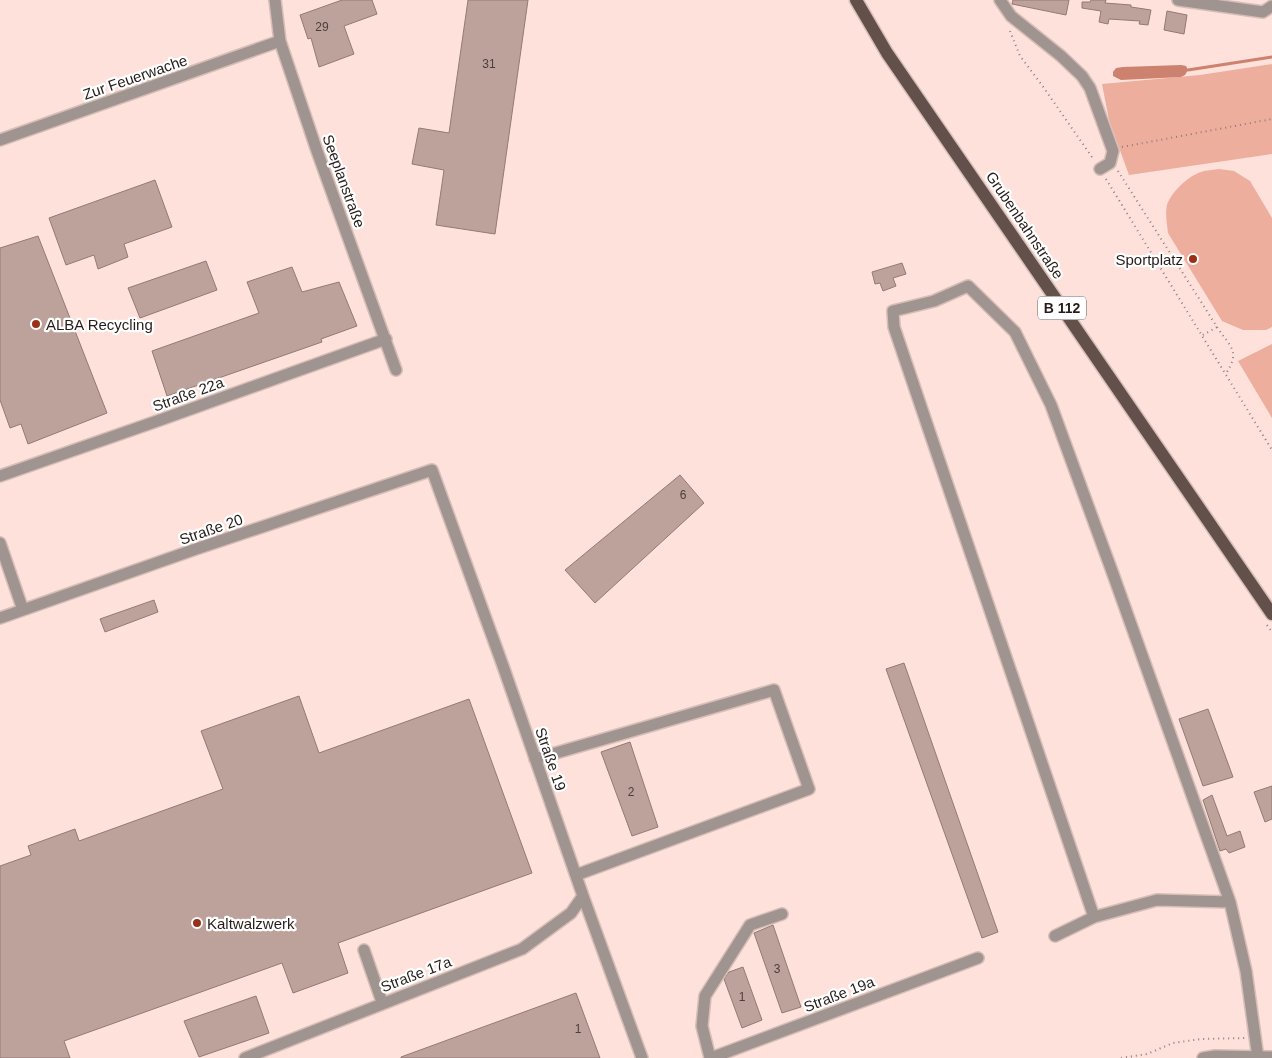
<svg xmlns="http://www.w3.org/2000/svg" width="1272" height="1058" font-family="Arial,sans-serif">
<rect width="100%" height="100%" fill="#fde1da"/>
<!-- green -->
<path fill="#eeae9e" d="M1272 64V154L1129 175 1109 120 1102 84 1200 75Z
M1219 169 1234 171 1250 181 1272 218V327L1266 330H1243L1222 321 1168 233C1167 224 1165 214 1167 205 1172 191 1189 175 1204 171 1209 170 1214 170 1219 169Z
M1272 344V418L1238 361Z"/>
<!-- water -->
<path fill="#cd816f" d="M1181 65 1186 66 1188 70 1185 75 1181 77 1121 80 1113 76V72L1116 68 1123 67Z"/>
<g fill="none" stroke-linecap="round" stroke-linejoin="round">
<!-- stream -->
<path stroke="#cd816f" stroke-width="3" d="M1188 70 1272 57"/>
</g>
<!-- building -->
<path fill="#bca29b" stroke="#947a74" d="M342 0H372L377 14 344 26 354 54 319 67 311 38 308 39 300 15Z
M468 0H528L495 234 436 225 444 170 412 164 419 128 449 133Z
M1013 0H1069L1066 15 1012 4Z
M1091 0H1106L1105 3 1131 5V7L1151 10 1148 25 1139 24 1140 21 1109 19 1108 24 1099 22 1101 11 1082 8V2H1090Z
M1167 11 1187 15 1184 34 1164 30Z
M155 180 172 227 124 244 128 257 98 269 94 255 66 265 49 218Z
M38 236 107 413 28 444 21 424 10 428 0 400V248Z
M206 261 217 290 140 318 128 288Z
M902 263 906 274 893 278 896 286 883 291 880 283 875 284 872 272Z
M292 267 302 292 339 282 357 326 321 339 322 342 167 396 152 351 259 313 247 282Z
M680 475 704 503 595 603 565 570Z
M154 600 158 612 105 632 100 619Z
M904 663 998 932 982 938 886 669Z
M299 696 319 753 469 699 532 873 338 943 348 973 293 993 282 963 64 1041 70 1058H0V866L31 855 28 846 75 829 79 841 223 789 201 731Z
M1208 709 1233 777 1203 786 1179 719Z
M630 742 658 827 632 836 601 752Z
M1272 786V819L1265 822 1254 792Z
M1212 795 1227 836 1240 831 1245 847 1229 853 1226 849 1220 851 1203 800Z
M773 925 801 1007 782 1013 754 933Z
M743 967 762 1020 742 1028 724 979 729 972Z
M576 993 600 1058H401V1057Z
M256 996 269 1033 199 1057 184 1021Z"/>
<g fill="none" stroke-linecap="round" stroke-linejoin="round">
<defs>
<path id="minor" d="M275 0 280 41 317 151 396 370
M1000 0 1011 16 1061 56 1082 76 1090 88 1113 151 1110 163 1100 169
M1178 0 1263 12 1272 6
M0 140 280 41
M0 476 163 419 386 339
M0 543 23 610
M0 618 196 549 432 470 503 666 583 896 642 1058
M535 759 774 690 809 789 576 875
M1094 917 894 327 893 311 934 301 968 286 1015 332 1051 405 1113 574 1230 902 1246 971 1258 1058
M1055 936 1094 917 1157 900 1230 902
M364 950 382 1002
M245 1058 522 949 571 913 583 896
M710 1058 702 1026 705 996 750 925 782 914
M711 1058 978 958
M1203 1058 1215 1056 1272 1057"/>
<path id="major" d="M856 0 887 53 1272 614"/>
</defs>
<!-- minor casing -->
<use href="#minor" stroke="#d6beb7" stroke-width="14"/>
<!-- major casing -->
<use href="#major" stroke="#d6beb7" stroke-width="15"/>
<!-- path -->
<path stroke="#907e79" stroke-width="2" stroke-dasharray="1 4" stroke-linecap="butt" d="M1010 31 1020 56 1044 88 1094 160
M1122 147 1272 119
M1118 171 1217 327 1201 336
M1106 179 1272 450
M1217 327C1231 348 1241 351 1225 375
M1267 625 1272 632
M1121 1058 1147 1054 1173 1043 1201 1039 1245 1038"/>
<!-- minor -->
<use href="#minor" stroke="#a09491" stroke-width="11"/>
<!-- major -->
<use href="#major" stroke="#63504b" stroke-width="12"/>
</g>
<!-- markers -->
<g fill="#993018" stroke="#fff" stroke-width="2">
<circle cx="1193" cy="259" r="5"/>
<circle cx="36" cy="324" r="5"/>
<circle cx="197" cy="923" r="5"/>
</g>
<g text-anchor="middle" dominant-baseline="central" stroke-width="4.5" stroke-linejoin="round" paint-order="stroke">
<!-- number labels -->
<g font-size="12" fill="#4c3e3a">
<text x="322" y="27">29</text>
<text x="489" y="64">31</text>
<text x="683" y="495">6</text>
<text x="631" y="792">2</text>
<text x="777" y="969">3</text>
<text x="742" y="997">1</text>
<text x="578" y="1029">1</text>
</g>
<!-- shield labels -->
<rect fill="#fff" stroke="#67615f" stroke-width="1" x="1038" y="296.5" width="48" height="23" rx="4"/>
<g font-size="14" font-weight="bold" fill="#261d1a">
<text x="1062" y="308">B 112</text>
</g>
<!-- street labels -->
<g font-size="15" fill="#261d1a" stroke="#fff">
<text transform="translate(135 77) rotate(-19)">Zur Feuerwache</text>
<text transform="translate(344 181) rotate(70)">Seeplanstraße</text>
<text transform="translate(1025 225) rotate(56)">Grubenbahnstraße</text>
<text transform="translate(188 394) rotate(-20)">Straße 22a</text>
<text transform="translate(211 529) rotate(-19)">Straße 20</text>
<text transform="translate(551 759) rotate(71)">Straße 19</text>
<text transform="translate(416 974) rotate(-21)">Straße 17a</text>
<text transform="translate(839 994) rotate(-21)">Straße 19a</text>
</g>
<!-- poi labels -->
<g font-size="15" fill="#261d1a" stroke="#fff" text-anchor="start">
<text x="1183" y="259" text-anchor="end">Sportplatz</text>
<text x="46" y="324">ALBA Recycling</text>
<text x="207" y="923">Kaltwalzwerk</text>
</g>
</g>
</svg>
